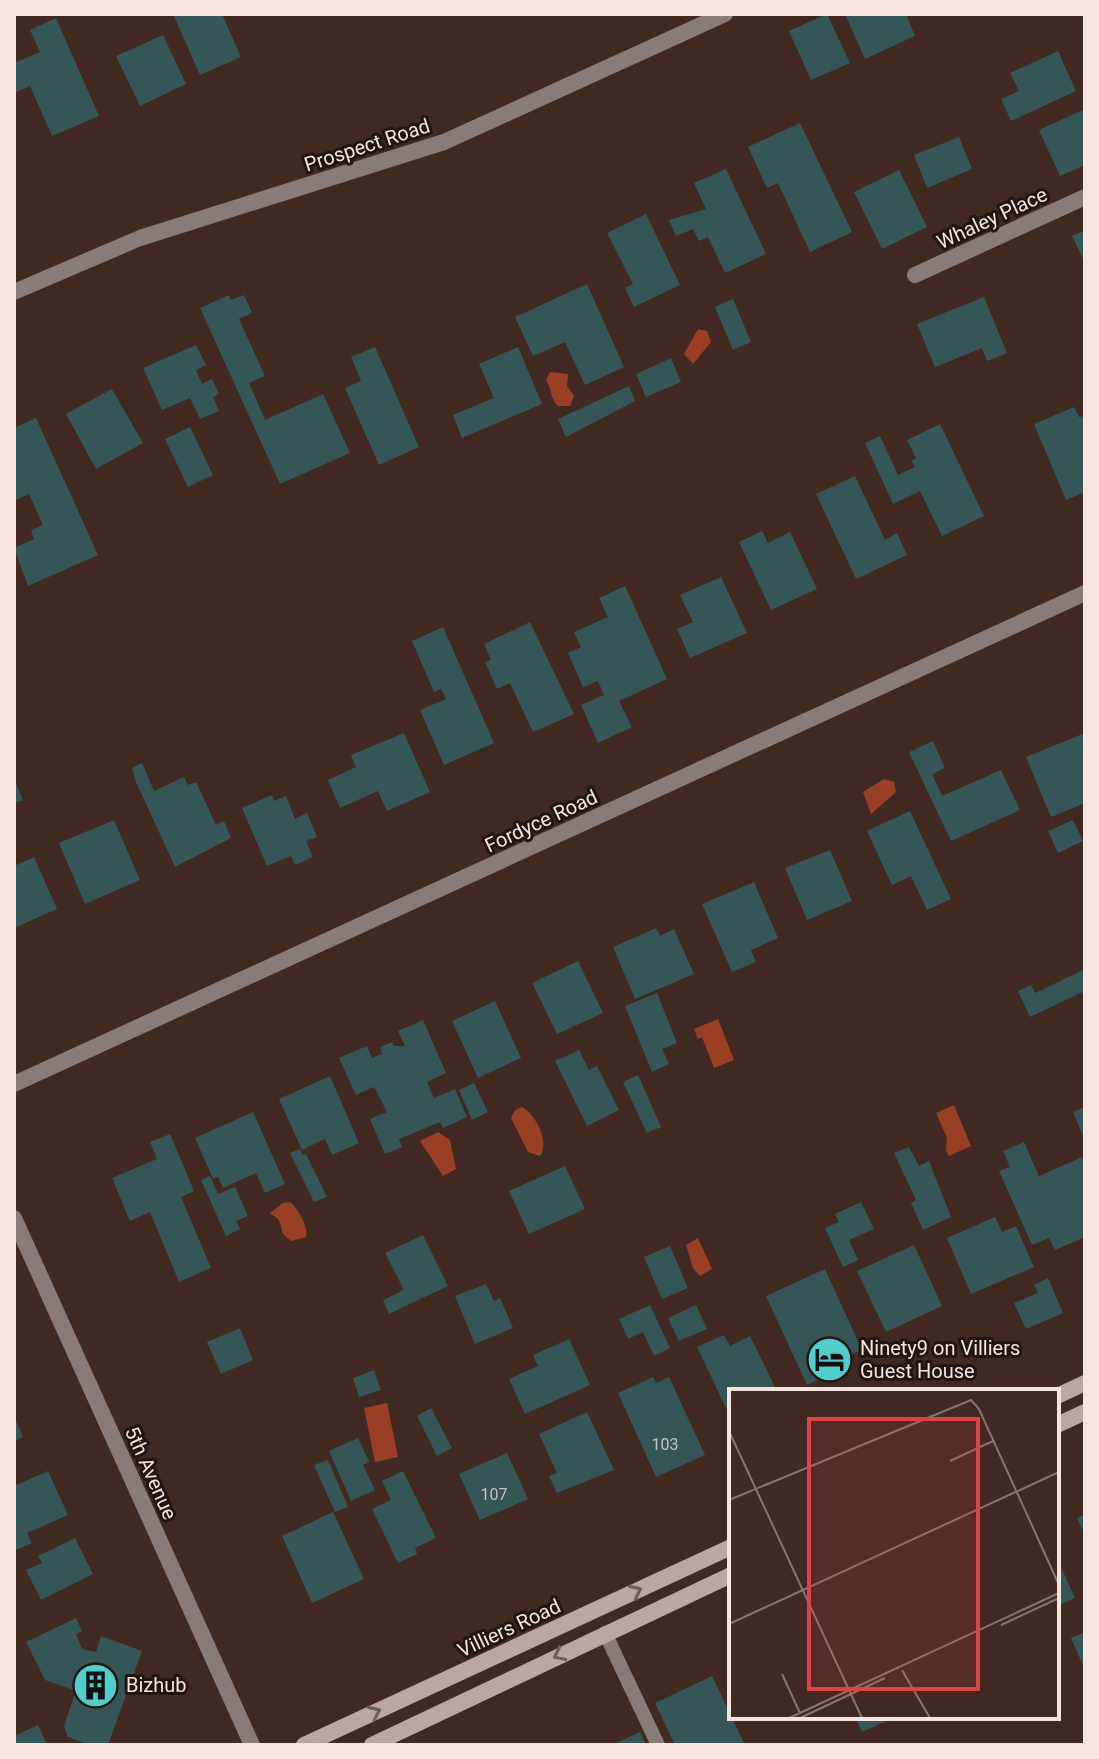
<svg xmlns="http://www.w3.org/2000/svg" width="1099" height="1759" font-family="Roboto,sans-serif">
<rect width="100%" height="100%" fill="#412921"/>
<!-- water -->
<path fill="#994024" d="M698 329 707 331 711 342 693 364 684 354Z
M550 372 568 374 567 386 574 396 570 406H558C550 399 552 389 546 380Z
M884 779 894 782 896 792 871 814 863 792Z
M718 1019 734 1060 714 1068 702 1037 698 1039 694 1029Z
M954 1105 971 1146 949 1156 946 1150 947 1138 936 1113Z
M522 1107C536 1115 550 1142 540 1156L528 1152 511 1118 515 1110Z
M438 1132 450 1140 456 1169 443 1176 420 1141Z
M283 1203 290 1202C298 1208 309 1228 306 1237L291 1241 283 1234 279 1220 270 1213Z
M698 1238 712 1269 700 1276 693 1268 686 1245Z
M387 1403 398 1457 375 1462 364 1408Z"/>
<!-- building -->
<path fill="#345656" d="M173 14H222L241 57 200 75Z
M827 14 850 63 811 80 789 31Z
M845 14H906L915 36 865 59Z
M56 18 99 116 52 136 30 86 14 93V63L40 52 30 30Z
M163 35 186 84 140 106 116 56Z
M1058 51 1076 91 1011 121 1001 99 1019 91 1010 73Z
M1085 109V165L1060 176 1039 130Z
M800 123 852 232 810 252 778 183 767 188 748 147Z
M959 137 972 169 927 188 914 155Z
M726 169 766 254 725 273 708 237 699 241 693 229 676 236 669 220 706 209 694 183Z
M899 170 927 227 882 249 854 192Z
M646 214 680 285 634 307 625 288 633 284 607 233Z
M1085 230V263L1072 236Z
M587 284 624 367 585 385 565 342 533 356 515 317Z
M229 295 231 300 244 295 252 313 239 319 265 376 249 383 265 420 323 394 350 453 280 484 200 308Z
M984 297 1007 353 987 361 982 348 935 367 917 324Z
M733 299 751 342 733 350 715 307Z
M196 345 206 365 196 370 202 384 212 379 219 394 213 397 219 411 200 419 190 398 162 410 143 368Z
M375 347 419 447 379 465 345 388 361 381 351 357Z
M518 347 542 404 462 438 453 415 494 398 479 364Z
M671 358 681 382 646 397 636 374Z
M629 386 635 401 566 437 558 419Z
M112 389 143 443 96 469 66 414Z
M1074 407 1079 417 1085 416V492L1066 500 1034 424Z
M36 418 98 555 28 586 14 548 34 539 31 530 43 525 29 494 14 501V428Z
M940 424 984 516 942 536 920 491 893 504 865 443 880 436 898 475 915 467 911 461 916 458 907 440Z
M190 427 213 475 188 487 165 439Z
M855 476 885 540 897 533 907 555 856 579 816 494Z
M762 531 768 543 790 532 817 589 771 610 739 542Z
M721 577 747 633 690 658 677 629 693 622 680 595Z
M625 586 667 679 619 701 632 727 598 743 581 705 604 695 598 681 583 687 568 653 581 647 574 632 608 617 599 598Z
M530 622 574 714 533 732 510 683 497 689 485 662 491 660 484 644Z
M443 627 494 743 444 765 420 710 446 699 441 689 434 692 412 641Z
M404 733 430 792 387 811 378 791 340 808 328 780 356 767 351 755Z
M1085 733V803L1051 817 1026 757Z
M933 741 945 768 932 774 942 796 1001 770 1020 810 951 841 909 752Z
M142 763 154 791 184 777 188 785 196 782 216 825 224 821 231 838 175 867 136 782 132 768Z
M14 779 23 800 14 803Z
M272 795 274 801 286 796 295 819 307 813 317 837 306 841 313 857 295 865 291 856 267 866 242 808Z
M910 811 951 899 927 910 911 876 892 885 867 831Z
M114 820 140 880 85 904 59 843Z
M1073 820 1083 841 1058 853 1048 831Z
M830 850 852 901 807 920 785 868Z
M34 857 57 909 14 928V866Z
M754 882 778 938 751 950 756 962 732 972 702 904Z
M656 928 660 936 674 929 694 974 635 999 613 947Z
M578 961 603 1013 557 1034 532 983Z
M1085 969V991L1030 1017 1018 991 1031 985 1035 993Z
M657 993 677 1043 662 1049 669 1064 652 1072 625 1006Z
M495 1001 521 1058 478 1078 452 1021Z
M423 1020 446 1073 427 1082 434 1098 455 1089 467 1117 443 1128 440 1122 399 1139 402 1147 385 1154 370 1119 387 1112 374 1087 356 1095 339 1058 367 1046 372 1058 382 1054 380 1047 392 1042 394 1046H405L398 1031Z
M579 1050 589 1070 597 1066 619 1110 587 1126 555 1061Z
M638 1075 661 1127 647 1133 623 1082Z
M330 1076 359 1143 332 1155 325 1139 302 1150 279 1099Z
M474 1083 488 1112 472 1120 459 1090Z
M1085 1107V1140L1073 1112Z
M253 1112 285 1184 265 1193 256 1173 223 1188 218 1177 213 1179 195 1138Z
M170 1134 194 1191 181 1197 211 1268 179 1282 150 1212 130 1221 112 1178 157 1159 150 1142Z
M1024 1142 1039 1176 1082 1157 1085 1164V1237L1055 1250 1049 1238 1032 1245 999 1171 1010 1167 1003 1151Z
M909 1147 919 1166 929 1161 951 1217 923 1230 911 1203 916 1200 894 1153Z
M300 1149 303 1155 306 1154 327 1197 314 1202 290 1153Z
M565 1166 585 1209 529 1234 509 1191Z
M210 1176 218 1194 235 1187 248 1216 236 1221 240 1229 226 1236 201 1180Z
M861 1202 874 1229 849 1240 858 1260 843 1267 825 1228 839 1222 835 1214Z
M995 1217 1002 1232 1016 1226 1034 1267 971 1294 947 1238Z
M423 1235 448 1286 389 1314 383 1300 404 1290 385 1253Z
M914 1245 942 1306 886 1332 857 1271Z
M670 1246 688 1288 662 1299 644 1257Z
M825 1269 862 1350 827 1365 831 1374 807 1385 766 1296Z
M1048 1278 1063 1313 1026 1329 1014 1303 1038 1293 1034 1285Z
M486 1284 494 1301 500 1298 513 1328 475 1344 455 1296Z
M650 1305 670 1348 654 1356 643 1332 628 1339 619 1319Z
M696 1305 707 1329 679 1341 668 1318Z
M240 1328 253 1360 221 1374 207 1342Z
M724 1335 730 1346 750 1336 777 1391H731V1406L726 1408 697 1347Z
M569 1339 590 1385 525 1414 509 1379 538 1366 533 1355Z
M374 1370 381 1390 359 1397 353 1378Z
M653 1377 656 1383 669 1377 705 1455 656 1477 618 1393Z
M431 1408 452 1448 437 1456 417 1416Z
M587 1412 614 1470 557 1493 549 1476 557 1473 539 1434Z
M14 1416 23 1437 14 1441Z
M358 1438 369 1462 363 1465 375 1490 351 1501 329 1451Z
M507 1453 528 1499 480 1520 459 1474Z
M328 1460 348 1507 335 1512 314 1465Z
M48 1471 68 1515 27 1533 32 1543 14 1551V1486Z
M403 1471 436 1538 415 1548 417 1554 398 1563 372 1509 391 1500 382 1481Z
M333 1512 364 1579 312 1603 282 1536Z
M1085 1514V1535L1077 1518Z
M75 1538 93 1574 41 1600 26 1570 42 1563 38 1556Z
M1057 1558 1075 1598 1057 1606Z
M76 1618 82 1631 76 1634 82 1649 96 1652 101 1636 142 1651 108 1745H90L68 1737 64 1726 76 1691 45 1680 26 1642Z
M1085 1632V1670L1071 1638Z
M712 1676 745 1745H675L655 1703Z
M855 1717H895L862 1732Z
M38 1725 47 1745H14V1736Z
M640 1732 646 1745H612Z"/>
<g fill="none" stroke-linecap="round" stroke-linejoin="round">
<!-- lane -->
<path stroke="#897b77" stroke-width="14" d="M605 1633 658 1745"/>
<!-- street -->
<path stroke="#897b77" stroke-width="16" d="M915 275 1085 197
M14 292 140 238 444 142 725 14
M14 1084 1085 593
M14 1218 252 1745"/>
<!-- secondary -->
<path stroke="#bba6a0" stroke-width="16" d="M1057 1396 1085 1383
M1057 1425 1085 1412
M304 1745 731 1547
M372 1745 731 1575"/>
</g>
<!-- one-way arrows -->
<defs><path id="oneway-chevron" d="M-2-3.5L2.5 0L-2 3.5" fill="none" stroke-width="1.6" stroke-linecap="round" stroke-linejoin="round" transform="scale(2)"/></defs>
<g stroke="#6e5e58">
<use href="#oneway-chevron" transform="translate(636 1591) rotate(-25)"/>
<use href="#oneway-chevron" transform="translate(559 1655) rotate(154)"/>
<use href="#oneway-chevron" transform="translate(375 1712) rotate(-25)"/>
</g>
<!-- icons -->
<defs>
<symbol id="hotel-disc" viewBox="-11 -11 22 22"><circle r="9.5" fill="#52cdcd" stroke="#201511"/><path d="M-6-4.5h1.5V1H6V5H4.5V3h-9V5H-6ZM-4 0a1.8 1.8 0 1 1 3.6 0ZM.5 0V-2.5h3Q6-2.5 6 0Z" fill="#111"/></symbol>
<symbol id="building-disc" viewBox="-11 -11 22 22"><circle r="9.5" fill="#52cdcd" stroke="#201511"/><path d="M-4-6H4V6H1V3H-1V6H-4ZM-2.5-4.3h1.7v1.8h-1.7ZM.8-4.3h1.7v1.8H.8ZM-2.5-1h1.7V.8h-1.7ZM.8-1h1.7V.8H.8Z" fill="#111"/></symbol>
</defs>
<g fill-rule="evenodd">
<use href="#hotel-disc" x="804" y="1334" width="51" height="51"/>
<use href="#building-disc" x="70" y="1660" width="51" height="51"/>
</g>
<g text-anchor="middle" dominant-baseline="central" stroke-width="6" stroke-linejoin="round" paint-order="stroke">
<!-- number labels -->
<g font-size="16" fill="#c5c0bd">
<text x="665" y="1444">103</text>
<text x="494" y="1494">107</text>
</g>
<!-- street labels -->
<g font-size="20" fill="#f5e4df" stroke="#201511">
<text transform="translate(367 145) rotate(-18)">Prospect Road</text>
<text transform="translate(992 218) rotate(-25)">Whaley Place</text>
<text transform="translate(541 821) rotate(-25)">Fordyce Road</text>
<text transform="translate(151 1473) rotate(66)">5th Avenue</text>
<text transform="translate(509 1628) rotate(-25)">Villiers Road</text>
</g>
<!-- poi labels -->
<g font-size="20" fill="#f5e4df" stroke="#201511" text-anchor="start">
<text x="860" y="1348">Ninety9 on Villiers<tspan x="860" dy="23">Guest House</tspan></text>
<text x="126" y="1685">Bizhub</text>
</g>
</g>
<!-- overview -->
<g transform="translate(729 1389)">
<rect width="330" height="330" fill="#412921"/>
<path fill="none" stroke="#89746d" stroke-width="2" d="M0 42 133 329M221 72 264 52M0 111 242 11 250 20 330 196M0 235 330 83M272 236 330 209M173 281 201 329M53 285 71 324M60 329 330 204M71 329 156 289"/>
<path fill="#db4443" fill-opacity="0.15" stroke="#db4443" stroke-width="4" d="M80 30H249V300H80Z"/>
<rect width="330" height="330" fill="none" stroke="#f5e4df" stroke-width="4"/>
</g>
<!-- border -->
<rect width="1099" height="1759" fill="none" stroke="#f5e4df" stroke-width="32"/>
</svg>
